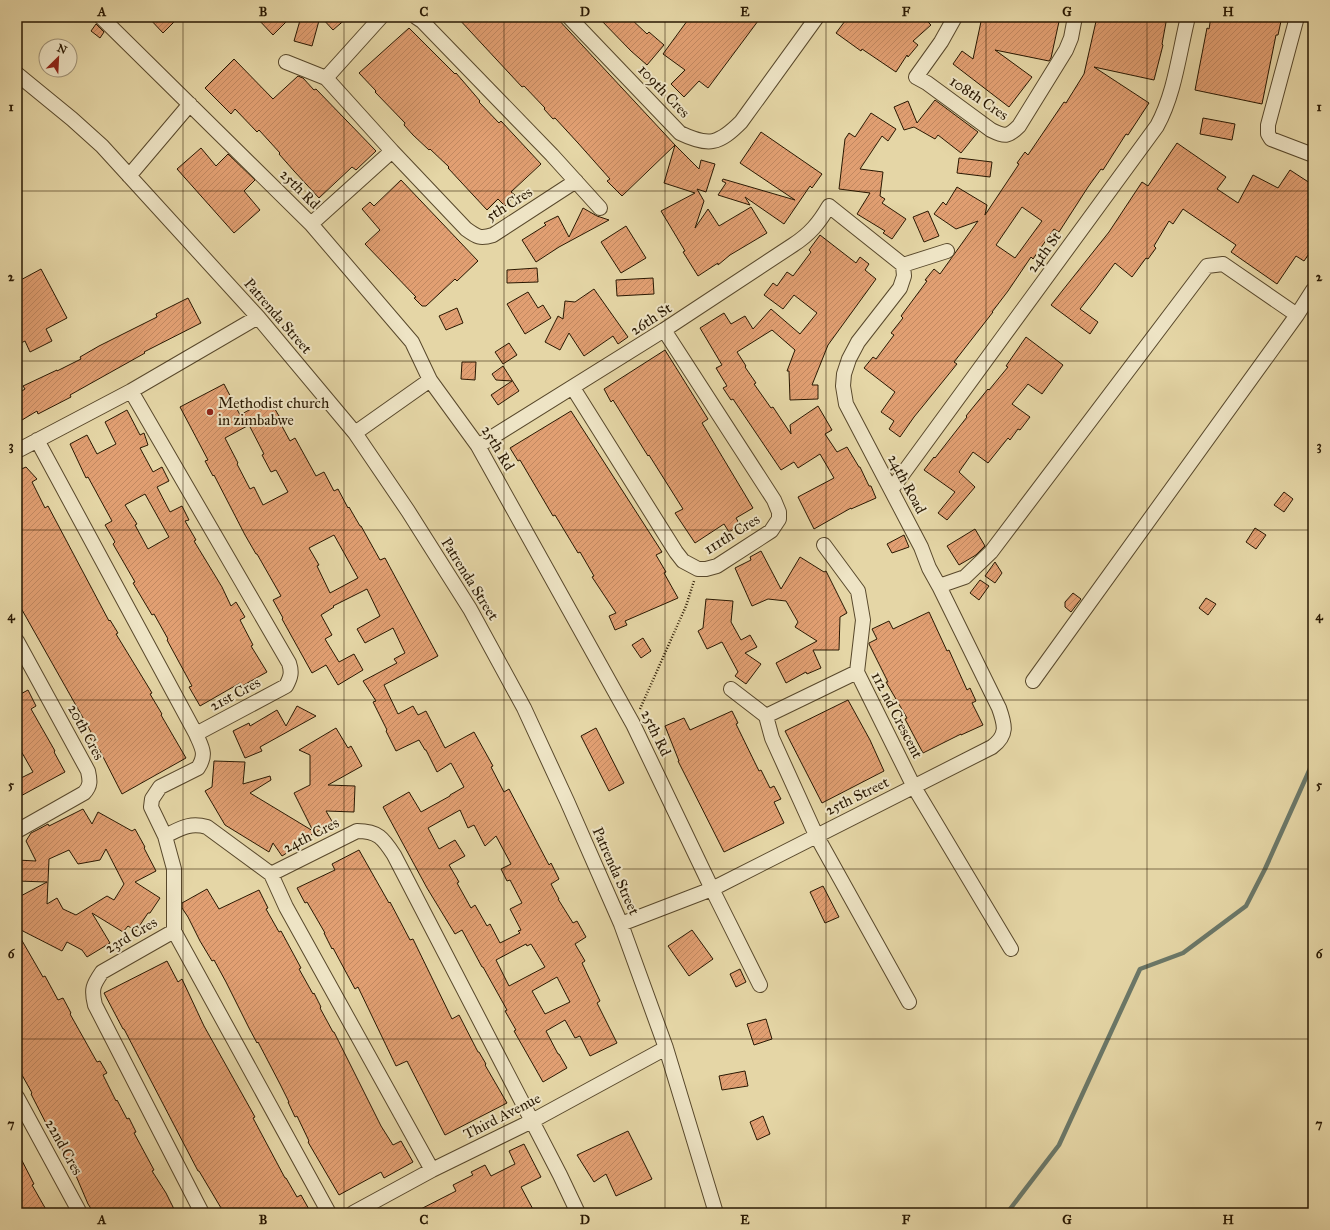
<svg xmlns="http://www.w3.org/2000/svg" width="1330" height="1230" font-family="'IM FELL Great Primer',serif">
<defs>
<pattern id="building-hatch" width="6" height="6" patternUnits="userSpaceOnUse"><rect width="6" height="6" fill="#e19f72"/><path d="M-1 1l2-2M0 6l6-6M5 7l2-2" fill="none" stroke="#c18861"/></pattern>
</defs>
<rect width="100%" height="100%" fill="#e5d6a6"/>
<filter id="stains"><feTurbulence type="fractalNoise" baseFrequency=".005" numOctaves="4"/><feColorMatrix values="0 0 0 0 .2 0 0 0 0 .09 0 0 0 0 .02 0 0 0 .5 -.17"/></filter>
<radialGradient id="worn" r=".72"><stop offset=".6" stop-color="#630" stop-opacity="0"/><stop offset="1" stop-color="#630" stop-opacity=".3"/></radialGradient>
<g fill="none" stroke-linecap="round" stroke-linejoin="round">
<!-- stream -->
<path stroke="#6b7869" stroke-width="4.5" d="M1007 1213 1059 1145 1140 969 1183 953 1246 906 1265 869 1313 762"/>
</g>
<!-- building -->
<path fill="url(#building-hatch)" stroke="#291802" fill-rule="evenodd" d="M148 17H179L163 33Z
M256 17H291L273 35Z
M301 17H320L312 46 294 41Z
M321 17H348L333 30Z
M457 17H556L675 145 622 196 607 181 610 179 578 143 555 118 553 119 544 109 545 108 524 86 522 87Z
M598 17H629L647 34 649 32 664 45 647 65 631 51Z
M690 17H761L708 88 699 81 684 97 671 84 685 70 663 54Z
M848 17H923L931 25 913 41 918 45 908 57 907 55 896 72 862 49 861 51 836 33Z
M982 17H1060L1051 58 1049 61 995 50 1032 77 1009 107 953 64 962 51 973 59Z
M1097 17H1167L1162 44 1163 45 1154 80 1094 67 1149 103 1128 135 1126 134 1103 170 1101 169 1088 187 1059 232 1054 229 1033 259 1031 257 1008 291 992 312H993L954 362 957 364 914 417 900 437 889 429 894 421 881 412 895 392 864 368 873 357 876 359 894 335 891 333 903 318 901 316 927 281 925 280 934 269 940 274 978 221 956 229 934 214 943 202 946 205 957 187 987 205 985 215 1019 164 1017 163 1025 152 1028 155 1064 102 1066 103 1084 74ZM1022 207 1042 221 1015 258 996 245Z
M1211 17H1259L1281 21 1278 35H1276L1262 104 1195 90 1207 28 1209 29Z
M96 24 104 32 100 38 91 31Z
M409 28 455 74 456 73 480 101 479 102 499 123 501 121 541 164 511 192 515 195 505 206 498 199 487 210 448 168 449 167 430 149 429 150 413 135 404 125 405 123 375 92 376 91 359 73Z
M234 59 273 99 298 76 303 78 314 90 316 89 376 151 356 170 352 167 319 198 294 171 279 154 280 153 259 130 257 132 235 109 231 114 205 88Z
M935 100 978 132 961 153 938 135 935 139 914 127 904 130 894 107 908 101 917 123Z
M871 113 896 129 888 141 882 136 860 169 883 172 880 196 885 199 882 203 906 219 892 239 883 233 885 231 857 214 870 193 839 189 845 139 849 133 855 137Z
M1203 118 1235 124 1232 140 1200 134Z
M761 132 822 174 812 188 810 186 784 224 745 197 750 205 718 195 726 183 722 181 723 179 795 200 740 163Z
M1177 143 1226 177 1217 189 1238 203 1253 175 1278 188 1290 170 1313 185V248L1304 261 1296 256 1277 284 1231 252 1236 245 1183 209 1173 224 1169 221 1154 246 1156 248 1148 259 1146 258 1132 277 1115 263 1095 290 1080 309 1098 322 1090 334 1051 305 1109 232 1142 182 1148 186Z
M675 145 699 169 701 160 715 164 706 192 697 189 704 201 695 228 708 209 719 226 751 207 767 233 730 255 718 265V263L698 276 683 252 685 251 661 211 695 193 664 183Z
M201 148 216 166 228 154 255 180 244 191 260 210 234 233 177 169Z
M959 158 992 162 990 177 957 173Z
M401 180 478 261 457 281 455 279 426 306H422L414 298 416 297 365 244 380 230 362 209 370 202 374 206Z
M583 208 597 216 609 220 559 247 536 262 522 240 546 225 544 223 558 216 569 237Z
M928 211 939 236 924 242 913 217Z
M626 226 646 258 621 273 601 242Z
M820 235 856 263 860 257 869 264 865 270 876 279 828 345 812 385H818V399L790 400 789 371H787L795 350 772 330 737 352 746 366 745 367 756 383 754 384 771 408 773 407 791 434 790 425 818 406 832 430 825 434 837 452 847 447 859 467H860L869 486H871L876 498 851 509V508L814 529 798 497 834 478 820 454 798 468 794 462 781 470 733 399 731 400 723 388 727 386 716 368 722 365 700 328 724 313 731 324 745 316 753 329 771 309 800 334 817 313 794 295 783 309 764 295 773 283 777 286 787 272 793 276 811 252 809 250Z
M537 268 538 282 507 283V270Z
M41 269 67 318 46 329 52 341 30 352 25 341 17 345V282Z
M653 278 654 294 617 296 616 280Z
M594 289 628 337 618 344 613 336 584 356 569 333 560 350 545 342 558 316 563 319 565 301 575 302Z
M528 292 538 308 543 305 551 318 525 334 507 304Z
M188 298 201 323 144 352 145 353 70 395 71 397 38 414 37 411 17 423V394L25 389 23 386 57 370V371L81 359 80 357 99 346 157 317 156 314Z
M457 308 463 323 446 330 439 316Z
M1026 337 1063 365 1042 394 1028 384 1012 404 1030 417 1020 430 1018 429 1010 440 1008 438 988 463 973 452 959 472 975 487 947 520 938 513 955 492 924 470 934 457 935 458 967 417 966 416 988 389 989 390 1008 367 1006 366Z
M509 343 517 355 503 364 495 352Z
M665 350 708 419 702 423 753 508 736 518 740 525 729 532 724 524 695 543 675 513 683 509 649 455 648 456 613 400 611 402 604 389Z
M462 362H476L475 380 461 379Z
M503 366 519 391 498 405 491 395 512 381 496 380 492 374Z
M224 384 240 415 269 399 279 416 277 417 290 441 295 438 316 476 324 472 334 491 338 489 348 508 349 507 360 526H361L380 560 385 558 438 656 384 685 398 714 413 706 418 715 426 711 445 748 474 732 493 766 491 767 504 792 509 789 549 865 551 863 559 879 551 884 559 899H558L573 923 577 921 586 937 575 944 585 961 582 963 600 1001 597 1003 617 1043 590 1056 580 1036 575 1038 565 1020 546 1031 558 1054H559L567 1068 543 1082 514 1031 516 1030 505 1011 507 1010 483 967H482L462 930 455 934 427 888 383 807 409 792 421 812 450 796V795L464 787 451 763 437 772 426 750H425L419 740 396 751 386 731 387 730 373 702 376 701 363 681 397 663 394 659 405 653 393 628 365 643 357 629 380 616 367 589 333 606 334 607 321 615 332 635 325 639 339 662 354 654 363 670 338 685 326 665 312 673 282 619 283 618 273 600 281 596 257 554H256L245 535 214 475 213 476 205 461 208 460 180 407ZM249 425 264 454 262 455 271 472 276 470 288 492 263 505 254 487 250 489 237 464 238 463 225 438ZM334 535 358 578 330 593 317 566 319 565 309 548ZM460 810 468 828 474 825 485 846 496 836 511 864 501 869 507 881 510 880 522 903 510 909 521 930 518 931 520 933 500 943 490 924 487 926 475 905 471 908 457 883 459 882 449 865 465 856 455 840 439 849 428 828ZM526 944 527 946 531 944 545 967 509 986 496 960ZM557 977 570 1002 545 1014 532 991Z
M127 410 140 435 144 433 148 445 140 448 153 472 162 467 169 481 157 487 170 512 182 506 189 520 185 521 196 540 194 541 222 587 231 606 236 602 245 617 240 620 253 645 251 646 267 672 242 686 240 683 200 706 189 687 192 686 167 640 168 639 154 614 152 615 133 583 135 582 113 544 115 542 105 525 112 521 88 477 86 478 70 444 87 435 97 454 116 444 105 422ZM145 494 169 537 148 549 135 525 137 524 125 505Z
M571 411 662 552 656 555 666 572 664 573 678 598 625 621 627 625 615 630 609 616 616 613 592 577 594 576 580 552 578 553 555 515 553 516 520 460 518 461 510 448Z
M26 467 37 479 32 482 45 508 48 506 109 621 110 620 118 633 116 634 152 693 150 694 162 714 161 715 186 758 122 794 99 749 97 750 88 734 91 732 17 601V471Z
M1284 492 1293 499 1284 512 1274 505Z
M1255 528 1266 535 1256 549 1246 542Z
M975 529 985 546 976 555 959 565 947 546Z
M904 535 909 547 892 553 887 544Z
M761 551 781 589 800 557 824 572 826 571 847 613 840 617 839 650H813L821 668 807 674 806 672 786 683 776 663 817 641 795 627 798 622 786 601 768 599 752 606 735 568 751 560 750 557Z
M995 562 1002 573 995 583 985 576Z
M980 580 989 586 979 600 970 593Z
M1073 593 1081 599 1071 612 1065 607V602Z
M1206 598 1216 604 1208 615 1199 608Z
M706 599 733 601 731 622 741 640 750 635 757 647 745 653 761 664 746 684 735 676 738 672 722 642 707 649 698 631 703 628Z
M929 612 947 651 949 650 967 690 970 688 976 701 972 703 983 725 961 735V734L923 753 905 719 907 718 886 682H888L869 644V643L877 639 872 629 889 621 893 629Z
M643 638 651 651 641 658 632 645Z
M28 690 36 706 31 709 55 751 54 752 65 772 17 798V780L33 772 17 744V696Z
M848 700 870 740 884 771 822 803 785 731Z
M297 706 316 716 260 747 262 751 245 758 233 731 249 723 250 726 277 710 286 726Z
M732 711 738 723 736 724 759 771 761 770 770 788 774 786 781 799 774 802 784 823 724 852 678 761H679L665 726 684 718 690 730Z
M336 728 348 748 351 746 362 766 328 785 355 786 354 812 326 811 333 823 309 836 310 838 282 856 273 843 269 852 225 825 205 791 212 787 214 761 245 762 243 784 270 776 271 780 250 793 313 831 294 793 310 785V755L299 750Z
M596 728 624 783 609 791 581 736Z
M83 809 92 824 98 812 132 831 135 829 145 847 144 848 156 871 135 882 160 898 150 913H148L136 931 128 926 123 932 92 913 110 943 87 957 82 950 67 942 62 951 17 928V898L47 882 17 881V860L36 861 26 841 31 833 37 830 48 824 49 826ZM106 849 124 884 114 900 107 896 76 915 63 909 57 898 47 904 49 859 69 850 78 864 100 860Z
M359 850 389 903 390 902 410 940 413 939 452 1019 459 1015 478 1052H479L486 1064 485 1065 507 1103 445 1135 407 1061 396 1066 358 987 355 989 333 948 332 949 324 933H325L307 902 305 903 297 888 335 870 332 864Z
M823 886 839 917 825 923 810 892Z
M207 889 219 909 259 890 268 908 266 909 279 932 281 931 301 968 299 969 313 994 314 993 321 1007 320 1008 333 1032H334L381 1126 393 1145 401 1141 413 1162 384 1178 381 1172 339 1195 308 1142 309 1141 297 1116 295 1117 288 1102H289L280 1084 258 1042 257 1043 249 1028 226 982 214 960 212 961 200 941 188 917 182 908V903Z
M692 930 713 959 689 976 668 946Z
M17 932 43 977 45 976 58 1000 63 998 71 1013 70 1014 97 1062 100 1061 107 1073 103 1075 116 1101 117 1100 127 1119 129 1118 136 1132 134 1133 154 1170 152 1171 166 1193 174 1209 165 1213H94L88 1204 71 1164 70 1165 61 1148 60 1149 52 1135 31 1094 32 1093 17 1066Z
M167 961 178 982 182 979 204 1026 255 1117 253 1118 285 1178H286L297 1197 301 1195 311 1213H224L199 1171H198L124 1029H123L104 993Z
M740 969 746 982 736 987 730 974Z
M766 1019 772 1039 754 1045 747 1024Z
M745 1071 748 1086 722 1090 719 1076Z
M763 1116 770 1134 757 1140 750 1122Z
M628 1131 652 1179 616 1196 606 1174 594 1182 577 1155Z
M524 1144 541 1177 521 1187 535 1213H413L456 1191 453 1185 473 1175 471 1172 485 1165 491 1176 515 1164 509 1151Z
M17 1151 34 1184 32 1185 48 1213H17Z"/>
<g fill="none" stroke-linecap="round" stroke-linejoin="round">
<defs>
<path id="minor" d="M101 17 311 224 412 342 430 380 478 446 633 724 712 889 621 924
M416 17 422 21 552 155 600 208
M569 17 680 133C709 147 719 144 741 122L817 17
M955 17 941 42 916 77 927 83 991 130C1005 137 1008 137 1019 126L1066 50 1071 38 1075 17
M1297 17 1268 125V134L1271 139 1313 155
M286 62 326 78 392 151 466 229C477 237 480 239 493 235L576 181
M17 74 72 119 102 146 258 317 355 433 408 511 470 609 524 708 567 801 621 924 666 1048 716 1213
M326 78 381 17
M129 176 190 104
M311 224 392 151
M903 265 947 251
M573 388 676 552 683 561 698 569H706L717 566 771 531 779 519V512L774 500 664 330
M355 433 430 380
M37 440 196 734 286 686C291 677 292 672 289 663L131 391
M478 446 664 330 793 245C810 234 819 223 829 206L903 265
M17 451 131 391 258 317
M891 490 1157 126C1175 93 1179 53 1188 17
M824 545 858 591 863 620 857 672
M939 586 965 577 991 552 1207 266 1223 264 1297 315
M17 641 88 771C90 780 91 786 84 793L17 831
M1033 681 1297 315 1313 290
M731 689 766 716
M165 836C180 829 189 822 207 827L271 874
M174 931V869L165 836 151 807 152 799 160 787 198 768C207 754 202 748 196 734
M760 985 712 889 992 747C1008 735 1005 725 999 708L939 586 929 568 921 547 846 404 843 386 844 374 849 359 858 342 900 288 904 276 903 265
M909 1002 816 835 772 738 766 716 857 672 914 787 1011 949
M17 1097 80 1213
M432 1170 286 907 271 874 357 831C378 831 383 838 394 855L560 1175 578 1213
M202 1213 95 1005C91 989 93 985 102 972L174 931 329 1213
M353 1213 432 1170 532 1121 666 1048"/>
</defs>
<!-- minor casing -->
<use href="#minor" stroke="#58482b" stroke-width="16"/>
<!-- path -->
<path stroke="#291802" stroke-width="2.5" stroke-dasharray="1 2" stroke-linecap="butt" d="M640 709 686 606 694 581"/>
<!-- minor -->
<use href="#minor" stroke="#eee4c5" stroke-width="14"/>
</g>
<!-- grid -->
<path fill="none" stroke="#291802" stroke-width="1" stroke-opacity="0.55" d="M183 17V1213M344 17V1213M504 17V1213M665 17V1213M826 17V1213M986 17V1213M1147 17V1213M17 191H1313M17 361H1313M17 530H1313M17 700H1313M17 869H1313M17 1039H1313"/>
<!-- markers -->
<circle fill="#8f2418" stroke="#eee4c5" stroke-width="1.5" cx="210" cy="412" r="4"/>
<g text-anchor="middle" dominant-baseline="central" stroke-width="4" stroke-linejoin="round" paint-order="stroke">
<!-- street labels -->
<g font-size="15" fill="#291802" stroke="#eee4c5">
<text transform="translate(664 91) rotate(46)">109th Cres</text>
<text transform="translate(979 98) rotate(34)">108th Cres</text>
<text transform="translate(300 189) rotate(45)">25th Rd</text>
<text transform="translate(509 204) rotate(-32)">5th Cres</text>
<text transform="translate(1044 252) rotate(-54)">24th St</text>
<text transform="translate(278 316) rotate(49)">Patrenda Street</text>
<text transform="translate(651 319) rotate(-33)">26th St</text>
<text transform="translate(498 448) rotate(59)">25th Rd</text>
<text transform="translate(907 484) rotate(62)">24th Road</text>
<text transform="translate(732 534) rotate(-32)">111th Cres</text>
<text transform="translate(470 579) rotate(58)">Patrenda Street</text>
<text transform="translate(235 694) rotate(-28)">21st Cres</text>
<text transform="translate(897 715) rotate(63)">112 nd Crescent</text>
<text transform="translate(86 732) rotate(62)">20th Cres</text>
<text transform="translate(656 733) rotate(64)">25th Rd</text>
<text transform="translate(857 796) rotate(-26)">25th Street</text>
<text transform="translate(311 835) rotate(-27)">24th Cres</text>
<text transform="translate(616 871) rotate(66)">Patrenda Street</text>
<text transform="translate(131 935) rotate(-30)">23rd Cres</text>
<text transform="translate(502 1116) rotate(-27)">Third Avenue</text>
<text transform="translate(64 1147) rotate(61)">22nd Cres</text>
</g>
<!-- poi labels -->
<g font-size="15" fill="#291802" stroke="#eee4c5" text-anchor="start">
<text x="218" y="403">Methodist church<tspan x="218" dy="17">in zimbabwe</tspan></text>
</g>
</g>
<!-- margin -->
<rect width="1330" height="1230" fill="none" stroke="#e5d6a6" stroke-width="44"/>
<!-- north arrow -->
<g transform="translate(58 58) rotate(24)"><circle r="19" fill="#eee4c5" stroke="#9f9277"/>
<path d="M0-3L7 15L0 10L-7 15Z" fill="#8f2418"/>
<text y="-6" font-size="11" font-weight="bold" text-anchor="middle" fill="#291802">N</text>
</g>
<rect x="22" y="22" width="1286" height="1186" fill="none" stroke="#291802" stroke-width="1.5"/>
<g font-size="13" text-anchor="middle" font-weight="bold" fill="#291802">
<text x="102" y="16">A</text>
<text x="263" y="16">B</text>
<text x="424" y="16">C</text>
<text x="585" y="16">D</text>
<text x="745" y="16">E</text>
<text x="906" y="16">F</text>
<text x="1067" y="16">G</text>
<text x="1228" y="16">H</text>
<text x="11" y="111">1</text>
<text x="1319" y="111">1</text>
<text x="11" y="281">2</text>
<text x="1319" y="281">2</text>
<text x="11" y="450">3</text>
<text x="1319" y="450">3</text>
<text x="11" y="620">4</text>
<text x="1319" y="620">4</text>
<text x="11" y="789">5</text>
<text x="1319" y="789">5</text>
<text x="11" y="958">6</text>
<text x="1319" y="958">6</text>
<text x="11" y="1128">7</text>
<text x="1319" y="1128">7</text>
<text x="102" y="1224">A</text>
<text x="263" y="1224">B</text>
<text x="424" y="1224">C</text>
<text x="585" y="1224">D</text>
<text x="745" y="1224">E</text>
<text x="906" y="1224">F</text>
<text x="1067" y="1224">G</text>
<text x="1228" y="1224">H</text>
</g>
<rect width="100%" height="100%" filter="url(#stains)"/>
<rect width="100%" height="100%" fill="url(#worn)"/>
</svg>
